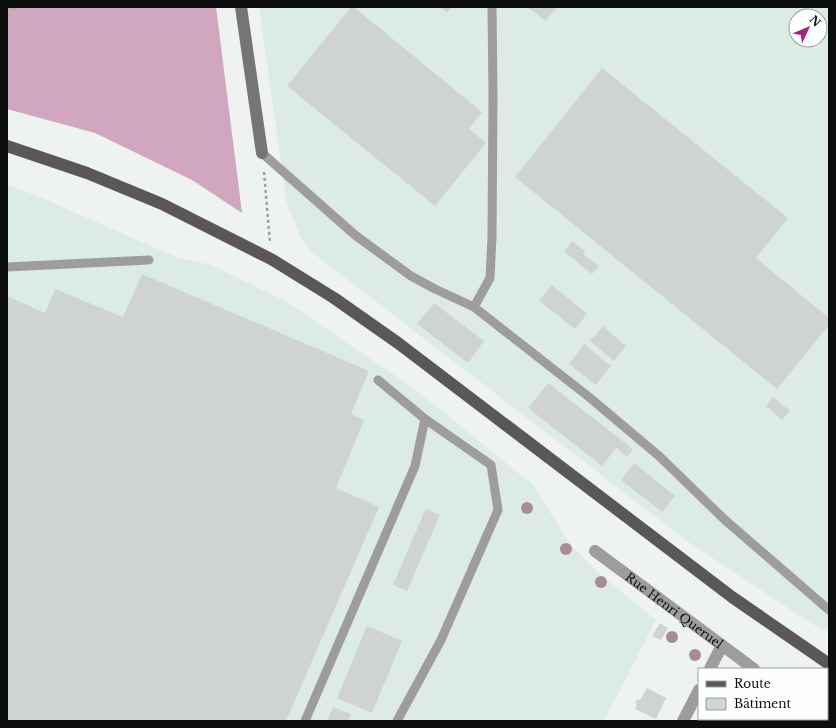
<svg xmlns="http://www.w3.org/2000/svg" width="836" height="728" font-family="'Libre Baskerville',serif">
<rect width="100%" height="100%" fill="#eef2f0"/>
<!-- built -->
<path fill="#ddebe5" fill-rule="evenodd" d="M259 7H829V632L812 624 687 541 313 253 302 240 287 204ZM796 16H820V40H796Z
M7 185 35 195 178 258 212 265 287 302 416 390 533 485 570 544 595 570 656 620 604 721H7Z"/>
<!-- forest -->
<path fill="#d1a7bf" d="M7 7H216L242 213 192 180 95 133 7 109Z"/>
<!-- building -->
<path fill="#cfd4d2" d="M351 7H354L482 112 469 129 486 143 435 206 287 86Z
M440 7H452L447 13Z
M527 7H557L546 21Z
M602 68 788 218 756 258 829 318V325L777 389 515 177Z
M572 241 585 251 583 254 599 266 592 274 564 252Z
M142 274 369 371 351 414 364 420 336 488 379 507 286 721H7V296L45 313 55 289 123 317Z
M552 285 587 314 575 329 539 301Z
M434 303 484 341 468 363 417 324Z
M603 326 626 346 614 361 590 341Z
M584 344 611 366 596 385 569 364Z
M548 383 633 449 627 457 616 448 602 466 528 408Z
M773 397 790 411 782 420 766 406Z
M634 463 675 496 662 512 621 480Z
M426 508 440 515 407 591 393 585Z
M660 623 668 628 661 640 652 636Z
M367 626 402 641 372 713 337 698Z
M647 688 666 698 656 719 635 709 637 705 635 704 637 699 640 700Z
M333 707 351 714 348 721H327Z
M734 719H755L754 721H734Z"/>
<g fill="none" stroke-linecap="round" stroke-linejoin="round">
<!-- path -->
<path stroke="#9b9f9d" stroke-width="2.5" stroke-dasharray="3 3" stroke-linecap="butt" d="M13 9 14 7
M264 172 270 243"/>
<!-- lane -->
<path stroke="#9e9c9d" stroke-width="9" d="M262 153 355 235 411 276 435 289 474 307 589 397 659 456 725 520 829 610
M7 267 149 260
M474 307 490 278 492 237 493 96 492 7
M305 721 415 466 425 419 378 380
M397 721 441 640 498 510 491 465 425 419"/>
<!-- street -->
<g stroke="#9e9c9d" stroke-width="12">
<path id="s1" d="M595 551 754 669"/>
<path d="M710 669 722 645"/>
<path d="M826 719 829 721"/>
<path d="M683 721 699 690"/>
</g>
<!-- secondary -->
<path stroke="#767475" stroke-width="12" d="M241 7 262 153
M797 721 798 719"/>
<!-- primary -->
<path stroke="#5b5759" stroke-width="12" d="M7 146 87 173 162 204 271 259 334 298 398 343 732 597 829 664"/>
</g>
<!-- trees -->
<g fill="#a78b9d">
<circle cx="527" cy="508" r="6"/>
<circle cx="566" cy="549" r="6"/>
<circle cx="601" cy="582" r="6"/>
<circle cx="672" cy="637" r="6"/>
<circle cx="695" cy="655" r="6"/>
</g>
<g text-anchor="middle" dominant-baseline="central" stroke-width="4" stroke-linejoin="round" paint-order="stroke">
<!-- street labels -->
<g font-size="12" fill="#0c0e0d" stroke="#fdfffe">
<text stroke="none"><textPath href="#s1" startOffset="99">Rue Henri Queruel</textPath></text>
</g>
</g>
<!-- border -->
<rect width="836" height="728" fill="none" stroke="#0c0e0d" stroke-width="16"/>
<!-- legend -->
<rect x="698" y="668" width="130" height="52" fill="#fdfffe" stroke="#9d9f9e"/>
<rect x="706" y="681" width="20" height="6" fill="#5b5759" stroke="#9d9f9e"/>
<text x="734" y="688" font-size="12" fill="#0c0e0d">Route</text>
<rect x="706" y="698" width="20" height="12" fill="#cfd4d2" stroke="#9d9f9e"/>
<text x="734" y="708" font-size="12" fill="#0c0e0d">Bâtiment</text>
<!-- north arrow -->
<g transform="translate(808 28) rotate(46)"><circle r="19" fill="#fdfffe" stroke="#9d9f9e"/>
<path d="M0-3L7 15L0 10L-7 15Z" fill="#a0257b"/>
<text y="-6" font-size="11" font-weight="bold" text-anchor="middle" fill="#0c0e0d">N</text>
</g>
</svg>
